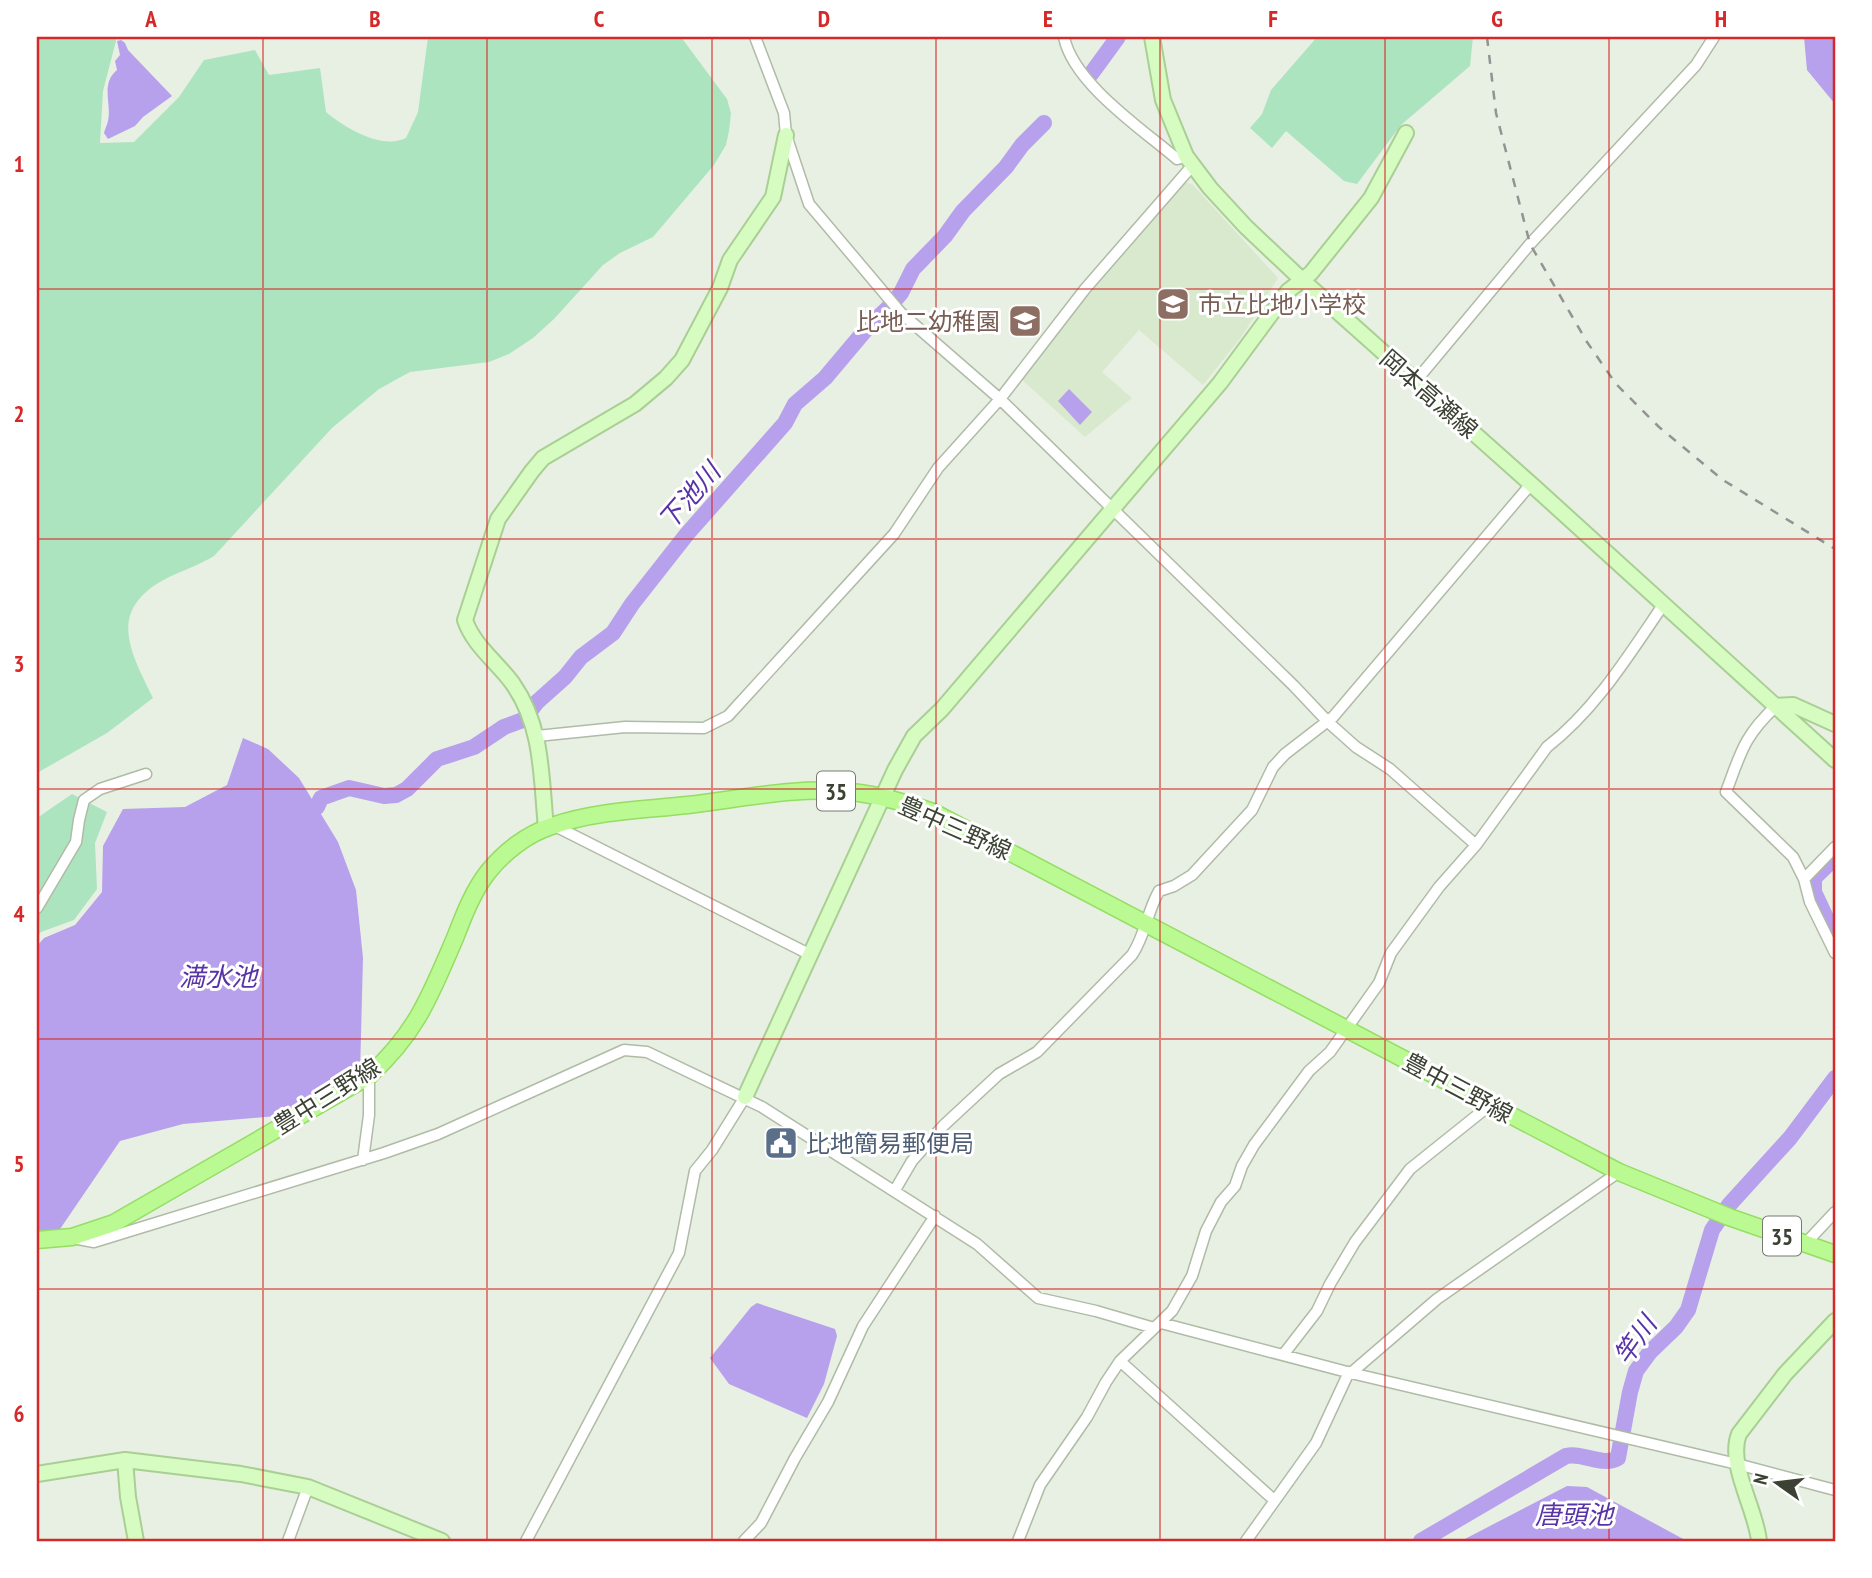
<svg xmlns="http://www.w3.org/2000/svg" width="1872" height="1578" font-family="'PT Sans Narrow','Noto Sans JP',sans-serif">
<rect width="100%" height="100%" fill="#e8f0e3"/>
<!-- education -->
<path fill="#d8e9cd" d="M1183 181 1193 185 1278 278 1242 336 1203 385 1139 330 1102 372 1132 398 1085 437 1020 378Z"/>
<!-- green -->
<path fill="#ade4c0" d="M37 37H117L103 91 100 143 134 142 179 97 204 60 255 50 269 75 320 68 326 112C345 128 382 150 406 138L418 112 428 37H681L727 99 731 113 729 131 726 145 714 165 653 237 620 253 603 265 554 319 533 338 509 354 489 362 410 372 379 389 332 428 214 556C199 565 184 570 169 577 106 609 129 649 153 698L107 733 37 773Z
M1317 37H1473L1470 66 1401 125 1357 184 1344 181 1286 131 1272 148 1250 128 1262 114 1271 90Z
M72 794 107 812 95 843 97 889 74 920 41 932 37 937V818Z"/>
<!-- water -->
<path fill="#b7a0ec" d="M1804 37H1835V104L1807 70Z
M121 40 125 43 128 50 172 96 143 117 135 126 108 139 104 133C105 129 107 125 108 121 112 104 100 84 117 70L115 61 120 55 117 41Z
M1069 389 1092 412 1080 425 1058 401Z
M243 738 268 749 299 778 338 842 356 890 363 958 360 1073 288 1115 183 1124 120 1141 58 1232H37V946L44 938 75 925 102 892 103 846 123 809 185 807 227 785Z
M757 1303 835 1329 837 1336 824 1384 807 1418 729 1384 710 1358 751 1307Z
M1567 1486 1587 1487 1687 1541H1461Z"/>
<g fill="none" stroke-linecap="round" stroke-linejoin="round">
<!-- river -->
<path stroke="#b7a0ec" stroke-width="16" d="M1091 74 1118 37
M317 807 321 798 349 788 384 796 396 795 407 789 437 759 474 747 504 727 523 720 537 702 565 677 581 657 613 633 632 604 687 534 785 423 795 404 825 378 868 327 888 308 901 293 913 269 945 236 963 211 1006 167 1022 145 1044 123
M1835 858 1814 878V892L1835 937
M1421 1541 1566 1456C1583 1452 1602 1467 1618 1458L1630 1392 1636 1371 1650 1352 1676 1327 1688 1310 1712 1230 1729 1205 1790 1138 1835 1078"/>
<defs>
<path id="street" d="M755 37 784 113 786 135 809 204 901 313 1000 399 1085 289 1192 166
M1064 37C1073 83 1142 129 1177 159L1186 156
M1415 382 1530 244 1696 65 1714 37
M1776 706C1744 736 1741 752 1726 792L1793 857 1804 879 1810 902 1835 953
M537 736 625 727 704 728 728 716 894 534 938 468 1000 399 1294 686 1328 722 1356 747 1390 769 1476 845
M553 825 811 955
M1804 879 1835 847
M37 908 76 842 79 820 84 800 100 789 146 774
M363 1160 369 1115V1076
M895 1190 912 1161 943 1126 999 1074 1037 1052 1132 955C1145 936 1147 912 1159 891L1174 886 1192 875 1252 810 1273 767 1285 754 1333 717 1531 484
M73 1238 94 1242 384 1153 438 1134 624 1050 647 1052 762 1107 977 1244 1038 1298 1096 1311 1154 1328
M1805 1244 1835 1212
M1161 1323 1351 1373 1737 1464 1835 1490
M1283 1355 1317 1311 1330 1284 1355 1242 1410 1169 1490 1105
M1120 1361 1274 1500
M1351 1373 1437 1299 1619 1172
M288 1541 308 1487
M526 1541 679 1253 695 1171 712 1150 745 1097
M744 1541 761 1523 795 1458 828 1402 863 1326 935 1216
M1018 1541 1040 1485 1087 1417 1106 1382 1120 1361 1172 1311 1192 1276 1206 1231 1221 1202 1235 1186 1242 1166 1254 1145 1309 1071 1330 1052 1379 983 1391 953 1439 887 1476 845 1547 747C1595 710 1629 655 1663 605
M1246 1541 1316 1443 1349 1372"/>
<path id="secondary" d="M1152 37 1163 100 1186 156 1210 188 1246 227 1301 279 1531 484 1835 760
M1776 706 1793 705 1835 724
M546 828C541 777 543 727 513 684 498 663 473 645 465 620L498 519 532 471 543 458 635 404 666 378 682 360 720 288 730 260 773 197 786 135
M745 1097 895 770 914 736 942 709 1220 383 1288 291 1311 273 1371 198 1406 133
M125 1460 128 1497 136 1541
M37 1474 125 1460 241 1474 308 1487 442 1541
M1759 1541C1756 1509 1727 1464 1739 1434L1785 1374 1835 1321"/>
<path id="primary" d="M37 1240 72 1237 114 1223 369 1076C417 1032 430 996 455 938 464 915 473 891 488 872 504 852 527 834 552 826 594 811 643 810 688 805 740 799 799 786 851 792 880 795 906 803 933 812L1619 1172 1729 1217 1835 1254"/>
</defs>
<!-- street casing -->
<use href="#street" stroke="#b0bba6" stroke-width="13"/>
<!-- secondary casing -->
<use href="#secondary" stroke="#a9cf94" stroke-width="18"/>
<!-- primary casing -->
<use href="#primary" stroke="#95dd64" stroke-width="19"/>
<!-- street -->
<use href="#street" stroke="#fff" stroke-width="10"/>
<!-- secondary -->
<use href="#secondary" stroke="#d6fcc1" stroke-width="14"/>
<!-- primary -->
<use href="#primary" stroke="#bbf993" stroke-width="16"/>
<!-- rail -->
<path stroke="#939393" stroke-width="2.5" stroke-dasharray="9 9" stroke-linecap="butt" d="M1487 37 1496 113 1530 244 1587 342 1616 384 1659 427 1723 480 1835 549"/>
</g>
<!-- grid -->
<path fill="none" stroke="#d62828" stroke-width="2" stroke-opacity="0.55" d="M263 37V1541M487 37V1541M712 37V1541M936 37V1541M1160 37V1541M1385 37V1541M1609 37V1541M37 289H1835M37 539H1835M37 789H1835M37 1039H1835M37 1289H1835"/>
<!-- icons -->
<defs>
<symbol id="school-square" viewBox="-11 -11 22 22"><rect x="-9" y="-9" width="18" height="18" rx="4" fill="#8d6e63" stroke="#fff"/><path d="M0-5L7-2L0 1L-7-2ZM-4 1L0 2.5L4 1V4Q0 6-4 4Z" fill="#fff"/></symbol>
<symbol id="civic-square" viewBox="-11 -11 22 22"><rect x="-9" y="-9" width="18" height="18" rx="4" fill="#5c6f8a" stroke="#fff"/><path d="M-.6-6.5H3V-4.5H.6V-3L4-1V1h2V6H-6V1h2V-1L-.6-3ZM-1.2 2.5V6h2.4V2.5Z" fill="#fff"/></symbol>
</defs>
<g fill-rule="evenodd">
<use href="#school-square" x="1154" y="285" width="38" height="38"/>
<use href="#school-square" x="1006" y="302" width="38" height="38"/>
<use href="#civic-square" x="762" y="1124" width="38" height="38"/>
</g>
<g text-anchor="middle" dominant-baseline="central" stroke-width="6" stroke-linejoin="round" paint-order="stroke">
<!-- shield labels -->
<g fill="#fff" stroke="#767b70" stroke-width="2">
<rect x="817" y="771.5" width="38" height="39" rx="5"/>
<rect x="1763" y="1216.5" width="38" height="39" rx="5"/>
</g>
<g font-size="23" font-weight="bold" fill="#3b4233">
<text x="836" y="791">35</text>
<text x="1782" y="1236">35</text>
</g>
<!-- education labels -->
<g font-size="24" fill="#785e54" stroke="#fff" text-anchor="start">
<text x="1198" y="304">市立比地小学校</text>
<text x="1000" y="321" text-anchor="end">比地二幼稚園</text>
</g>
<!-- street labels -->
<g font-size="24" fill="#3b4233" stroke="#fff">
<text transform="translate(1429 394) rotate(41)">岡本高瀬線</text>
<text transform="translate(955 828) rotate(24)">豊中三野線</text>
<text transform="translate(1458 1088) rotate(28)">豊中三野線</text>
<text transform="translate(327 1096) rotate(-32)">豊中三野線</text>
</g>
<!-- service labels -->
<g font-size="24" fill="#4e5e75" stroke="#fff" text-anchor="start">
<text x="806" y="1143">比地簡易郵便局</text>
</g>
<!-- water labels -->
<g font-size="26" font-style="italic" fill="#5833a7" stroke="#fff">
<text transform="translate(689 496) rotate(-49)">下池川</text>
<text x="218" y="976">満水池</text>
<text transform="translate(1635 1340) rotate(-55)">竿川</text>
<text x="1574" y="1514">唐頭池</text>
</g>
</g>
<!-- border -->
<rect width="1872" height="1578" fill="none" stroke="#ffffff" stroke-width="77"/>
<!-- north arrow -->
<g transform="translate(1777 1483) rotate(284)" stroke="#ffffff" stroke-width="5" paint-order="stroke">
<path d="M0-5L12 26L0 18L-12 26Z" fill="#3b4233"/>
<text y="-10" font-size="19" font-weight="bold" text-anchor="middle" fill="#3b4233">N</text>
</g>
<rect x="38" y="38" width="1796" height="1502" fill="none" stroke="#d62828" stroke-width="2.5"/>
<g font-size="23" text-anchor="middle" font-weight="bold" fill="#d62828">
<text x="151" y="27">A</text>
<text x="375" y="27">B</text>
<text x="599" y="27">C</text>
<text x="824" y="27">D</text>
<text x="1048" y="27">E</text>
<text x="1273" y="27">F</text>
<text x="1497" y="27">G</text>
<text x="1721" y="27">H</text>
<text x="19" y="172">1</text>
<text x="19" y="422">2</text>
<text x="19" y="672">3</text>
<text x="19" y="922">4</text>
<text x="19" y="1172">5</text>
<text x="19" y="1422">6</text>
</g>
</svg>
